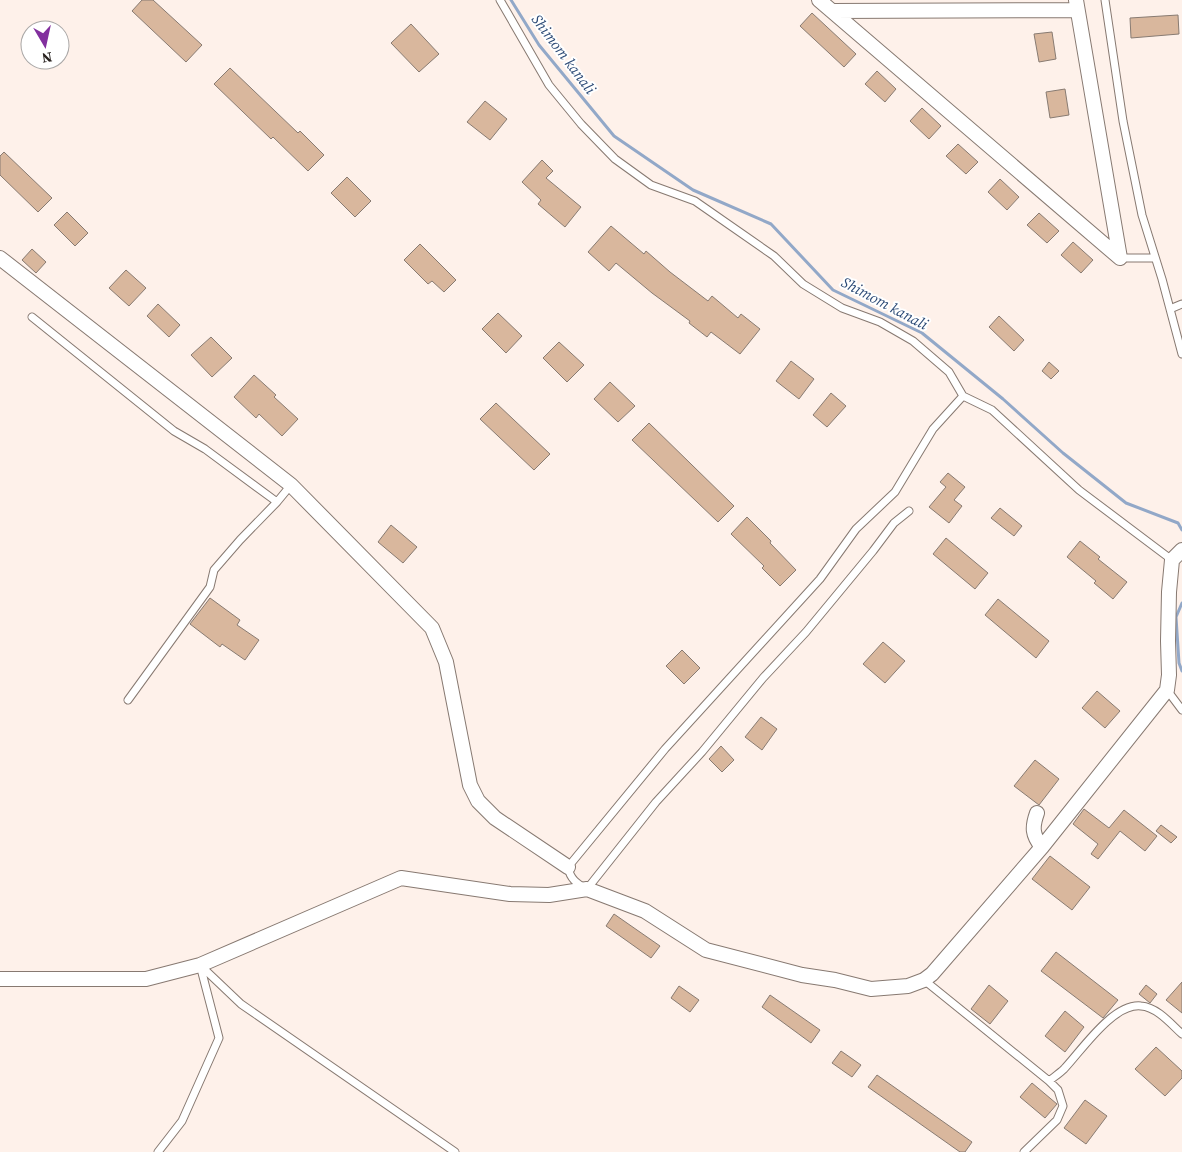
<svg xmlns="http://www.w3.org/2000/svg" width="1182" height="1152" font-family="'Source Serif 4',serif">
<rect width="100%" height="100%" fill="#fef1ea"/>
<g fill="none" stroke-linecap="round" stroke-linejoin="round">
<!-- stream -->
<path stroke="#92a8c8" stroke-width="3" d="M511 0 539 45 614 136 693 190 771 224 833 290 922 333 1003 399 1063 453 1126 503 1178 523 1182 530
M1182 603 1176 617 1179 663 1182 671"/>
</g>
<!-- building -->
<path fill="#d9b79d" stroke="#887b72" d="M142 0H153L202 45 186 62 132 11Z
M812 13 856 54 844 67 800 26Z
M1178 15 1179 34 1131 38 1130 18Z
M411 24 439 54 419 72 391 43Z
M1052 32 1056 59 1039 62 1034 34Z
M230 68 298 133 300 131 324 155 308 171 273 137 271 139 214 84Z
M877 71 896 89 885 102 865 84Z
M1065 89 1069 115 1050 118 1046 92Z
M485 101 507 119 490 140 467 122Z
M922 108 941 126 929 139 910 121Z
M958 144 978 162 966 174 946 156Z
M4 152 52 198 38 212 0 175V156Z
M542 160 553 171 546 178 581 207 565 227 538 204 541 200 522 182Z
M347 177 371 201 355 217 331 193Z
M1000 179 1019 197 1007 210 988 192Z
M67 212 88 233 75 246 54 225Z
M1039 213 1059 231 1047 243 1027 225Z
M611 226 644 254 646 251 670 272 708 301 712 296 738 318 741 314 760 329 740 354 711 332 707 337 689 323 690 321 652 293 616 263 609 271 588 252Z
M1073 242 1093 260 1081 273 1061 255Z
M420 244 456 280 444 292 432 281 428 284 404 260Z
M32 249 46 262 36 273 22 260Z
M126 270 146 288 129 306 109 288Z
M158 304 180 325 169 337 147 316Z
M498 313 522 336 506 353 482 329Z
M999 316 1024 340 1014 351 989 327Z
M211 337 232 358 212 377 191 355Z
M559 342 584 365 567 382 543 358Z
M791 361 814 379 799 399 776 381Z
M1049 362 1059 371 1051 379 1042 371Z
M254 375 276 395 274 397 298 419 282 436 259 414 256 418 234 397Z
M610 382 635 406 618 422 594 399Z
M831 393 846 406 827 427 813 415Z
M496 403 550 454 534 470 480 419Z
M649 423 734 506 718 522 632 440Z
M948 473 965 487 954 500 962 506 949 523 929 507 946 487 940 482Z
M1000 508 1022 526 1014 536 991 518Z
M747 517 771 541 770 543 796 570 780 586 762 568 764 566 731 534Z
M391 525 417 547 403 563 378 542Z
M946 538 988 573 975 589 933 554Z
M1080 541 1100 557 1098 559 1127 582 1113 599 1094 583 1096 581 1067 557Z
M210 598 240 620 237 625 259 640 245 660 222 644 220 647 190 624Z
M998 599 1049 641 1036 658 985 615Z
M883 642 905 661 885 683 863 664Z
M682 650 700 668 684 684 666 666Z
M1097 691 1120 711 1105 728 1082 708Z
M761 717 777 729 762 750 745 737Z
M721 746 734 760 722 772 709 759Z
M1035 760 1059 779 1039 805 1014 786Z
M1084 809 1109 828 1124 810 1157 836 1145 851 1120 831 1098 859 1091 854 1098 844 1073 824Z
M1161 825 1177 837 1171 843 1156 831Z
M1050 856 1090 887 1072 910 1032 879Z
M614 914 660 946 651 958 606 926Z
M1056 952 1118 1000 1103 1018 1041 971Z
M1182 982V1013L1166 1000Z
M989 985 1008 1001 990 1024 971 1009Z
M1146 985 1157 994 1150 1003 1139 994Z
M679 986 699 1000 690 1012 671 998Z
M770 995 820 1030 811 1043 762 1007Z
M1065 1011 1084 1027 1065 1052 1045 1036Z
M1156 1047 1182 1071V1078L1165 1096 1135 1069Z
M841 1051 861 1065 852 1077 832 1063Z
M877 1075 972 1142 965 1152H960L868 1087Z
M1032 1083 1057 1104 1045 1118 1020 1097Z
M1085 1100 1107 1116 1086 1144 1064 1128Z"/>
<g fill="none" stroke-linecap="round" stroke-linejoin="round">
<defs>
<path id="lane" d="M500 0 549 85 581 124 615 159 651 185 695 201 774 256 803 284 842 308 880 322 913 341 949 372 963 396
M1105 0 1123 121 1142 215 1162 279 1182 354
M1120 258H1155
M1170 309 1182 304
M32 317 174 431 205 449 277 502
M909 511 894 523 873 551 806 632 763 678 702 752 656 802 587 889C577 884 570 879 568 867L665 749 820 579 856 529 895 492 933 429 963 396 992 410 1079 490 1172 560
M1167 690 1182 710
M128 700 210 587 214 570 240 540 277 502 291 485
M924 980 1049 1081C1054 1077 1060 1073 1064 1069 1082 1050 1113 1003 1141 1006 1157 1007 1171 1024 1182 1034
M158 1152 182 1121 219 1038 200 965 241 1004 455 1152
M1024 1152 1057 1120 1063 1106 1058 1090 1049 1081"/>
<path id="street" d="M819 0 1120 258
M1076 0 1120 258
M832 11 1077 10
M0 258 291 485 432 628 446 662 470 785 478 801 495 818 568 867
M1037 813C1032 827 1032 835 1042 847
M0 979H146L200 965 401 878 510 894 549 895 587 889 645 911 706 950 802 975 835 980 871 989 908 986 924 980 932 974 1042 847 1167 690 1169 675 1168 641 1169 592 1172 560 1182 550"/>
</defs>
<!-- lane casing -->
<use href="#lane" stroke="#877971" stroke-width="9"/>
<!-- street casing -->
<use href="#street" stroke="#877971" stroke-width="16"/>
<!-- lane -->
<use href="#lane" stroke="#fff" stroke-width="7"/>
<!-- street -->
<use href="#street" stroke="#fff" stroke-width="14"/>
</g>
<g text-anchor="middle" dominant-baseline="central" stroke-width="4" stroke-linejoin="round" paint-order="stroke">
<!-- water labels -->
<g font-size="15" font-style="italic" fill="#2c4a76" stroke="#fff">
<text transform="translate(564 54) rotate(53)">Shimom kanali</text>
<text transform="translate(885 303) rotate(28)">Shimom kanali</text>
</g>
</g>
<!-- north arrow -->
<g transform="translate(45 45) rotate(171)"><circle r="24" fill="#ffffff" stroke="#a9a7a6"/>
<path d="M0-4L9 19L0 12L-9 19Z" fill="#822f9e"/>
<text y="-8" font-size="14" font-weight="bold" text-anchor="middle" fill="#292320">N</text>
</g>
</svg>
